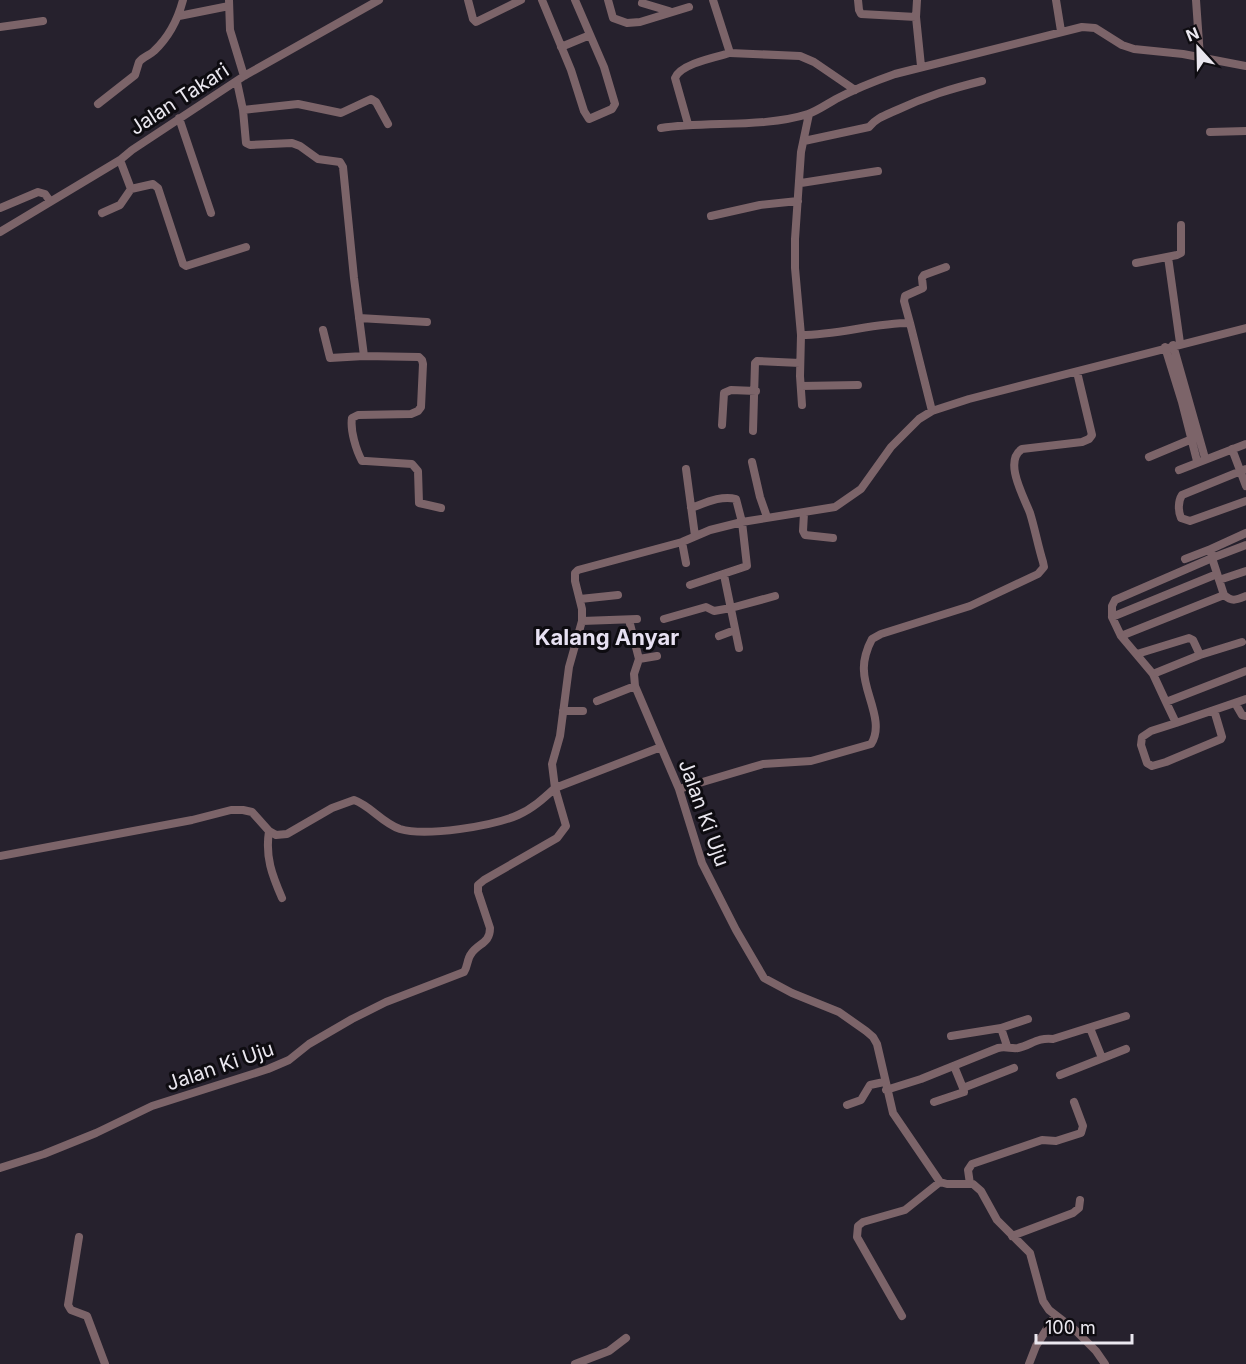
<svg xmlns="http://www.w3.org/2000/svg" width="1246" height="1364" font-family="Inter,sans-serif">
<rect width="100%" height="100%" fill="#26212d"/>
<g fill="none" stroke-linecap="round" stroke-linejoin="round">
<!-- minor -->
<path stroke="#7c6469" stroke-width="8" d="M229 0 230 30 244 76
M468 0 473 19 476 22 521 0
M542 0 571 70 584 111 589 119 612 109 615 104 604 67 575 0
M608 0 613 18 627 23 640 22 689 7
M713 0 730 53 800 56 814 62 855 90
M858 0 859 10 861 14 916 17
M917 0 916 17 921 66
M1056 0 1061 31
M1196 0 1200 57
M642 3 669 11
M179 16 229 6
M0 27 43 21
M561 47 590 35
M237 82 243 110 246 143 250 145 292 143 300 146 318 159 340 162 343 167 354 278 364 356 419 357 422 360 423 364 421 407 418 411 411 414 358 415 352 418C350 430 356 450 362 461H366L412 464 418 471 419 503 441 508
M98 104 135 75 139 62C143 57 150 55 154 51 169 37 178 19 183 0
M243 110 298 104 341 113 371 99 376 102 388 124
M809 114 801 152 795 239V268L801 335C838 335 874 323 910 323L932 411
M179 118 211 213
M688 124 675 78C680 64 716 57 730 53
M661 128C707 121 764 128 808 114 817 111 827 104 836 99 855 89 875 81 895 74L1082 27 1095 28 1122 45 1134 49 1183 54 1246 66
M1210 132 1246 131
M804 141 869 127C876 118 886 115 897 110 927 96 950 89 982 81
M120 160 131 189 153 184 158 188 183 264 186 266 246 247
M801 183 878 171
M0 208 38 192 45 194 50 201
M102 213 120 205 131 189
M711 216 760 205 798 201
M0 232 120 160 132 150 244 76 379 0
M1168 257 1180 343
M1136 263 1177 255 1181 253V225
M359 318 427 322
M910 323 904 301 905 296 923 288 922 278 924 275 946 267
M323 330 330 358 364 356
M801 335 800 376 802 405
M1173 345 1205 458
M1165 347 1182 402 1197 461
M801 386 858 385
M722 425 724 393 731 390 756 391
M753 431 755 363 757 361 800 363
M1232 449 1246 486
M1149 457 1192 439
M752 462 760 497 767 517
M686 469 695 536
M1246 469 1182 495C1178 501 1178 511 1181 518L1190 521 1246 501
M1179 470 1246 444
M804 513 803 531 805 535 833 538
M682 542 686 563
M1185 559 1211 549
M724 575 739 648
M1219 580 1246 571
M690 585 747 566 742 522 736 499C721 495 705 503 691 508
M1224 595C1232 602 1236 600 1246 596
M580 599 618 595
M1112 617V606L1115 600 1212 558 1246 545
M664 619 706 607 714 611 731 608 775 596
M629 620 639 659
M582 621 637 619
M719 636 735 630
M1121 636 1112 617 1217 574
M1137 654 1189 638 1193 640 1200 655 1153 674 1121 636 1224 595 1212 558 1211 549 1246 533
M1200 655 1242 642
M1153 674 1166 702 1246 671
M635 686 634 674 639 659 657 656
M597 701 635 686 661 747
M1166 702 1176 723 1246 699
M1235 703 1242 715 1246 716
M563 711H583
M1176 723 1151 731 1142 737 1141 745 1147 763 1152 766 1166 762 1221 739 1222 737 1214 710
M679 789 763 764 811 761 871 744C885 723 864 693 864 671 863 661 867 648 872 639L881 634 970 606 1038 574 1044 567 1043 562C1038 546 1035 529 1030 513 1024 497 1003 461 1022 449L1082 442 1089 439 1092 435 1077 372
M269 831C265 857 272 875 282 898
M0 856 192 820 231 810H243L252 812 269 831 276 835 287 834 332 808 354 800C371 806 382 823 400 829 426 837 493 826 518 815 532 809 543 799 555 788L552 764 560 736 569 667 582 621V609L575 581V573L578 570 682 542 710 530 742 522 835 507 861 489 891 447 919 419 932 411 969 399 1246 328
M1090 1028 1102 1058
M951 1036 1001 1028
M1007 1046 1001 1028 1028 1019
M954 1066 963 1088 1014 1068
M1060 1075 1126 1049
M886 1090 921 1079 998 1048C1006 1046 1011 1049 1018 1048 1031 1045 1038 1037 1053 1039L1126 1016
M934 1102 964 1092 963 1088
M847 1105 861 1100 870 1085 884 1082
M0 1168 44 1154 96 1133 152 1106 268 1069 289 1060 309 1044 352 1019 386 1002 464 972C468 966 467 959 471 954 478 943 490 944 490 928L478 892V885L484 880 557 838 566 826 555 788 661 747 679 789 702 863 736 930 764 978 792 993 839 1012 866 1031 873 1037 877 1044 893 1113 940 1182 947 1184H973L981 1191 997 1220 1030 1253 1043 1301 1049 1310 1075 1330 1096 1351 1105 1364
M970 1184 968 1170 972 1164 1042 1140 1056 1141 1081 1133 1083 1126 1074 1102
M1012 1236 1073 1213 1079 1208 1080 1200
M79 1237 68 1305 71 1310 87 1316 105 1364
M902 1316 857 1237 858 1226 863 1222 905 1210 940 1182
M575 1364 609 1351 626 1338
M1029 1364 1036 1346 1055 1316"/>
</g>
<g text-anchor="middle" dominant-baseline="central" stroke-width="6" stroke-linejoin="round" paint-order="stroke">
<!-- street labels -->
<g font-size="20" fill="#eae7ef" stroke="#0e0c11">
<text transform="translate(179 99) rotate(-33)">Jalan Takari</text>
<text transform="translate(704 813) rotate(70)">Jalan Ki Uju</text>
<text transform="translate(220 1066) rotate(-19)">Jalan Ki Uju</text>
</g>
<!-- quarter labels -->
<g font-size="22" font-weight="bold" fill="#e7e1f2" stroke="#0e0c11">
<text x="607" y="637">Kalang Anyar</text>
</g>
</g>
<!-- north arrow -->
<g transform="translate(1198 48) rotate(338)" stroke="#0e0c11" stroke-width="4.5" paint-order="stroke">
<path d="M0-4.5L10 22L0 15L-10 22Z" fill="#eae7ef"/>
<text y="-9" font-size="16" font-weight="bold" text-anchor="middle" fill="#eae7ef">N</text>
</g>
<!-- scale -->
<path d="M1036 1334v9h96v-9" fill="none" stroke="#eae7ef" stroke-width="3"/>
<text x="1045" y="1334" font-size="18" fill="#eae7ef" stroke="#0e0c11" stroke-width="4.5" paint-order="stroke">100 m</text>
</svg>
